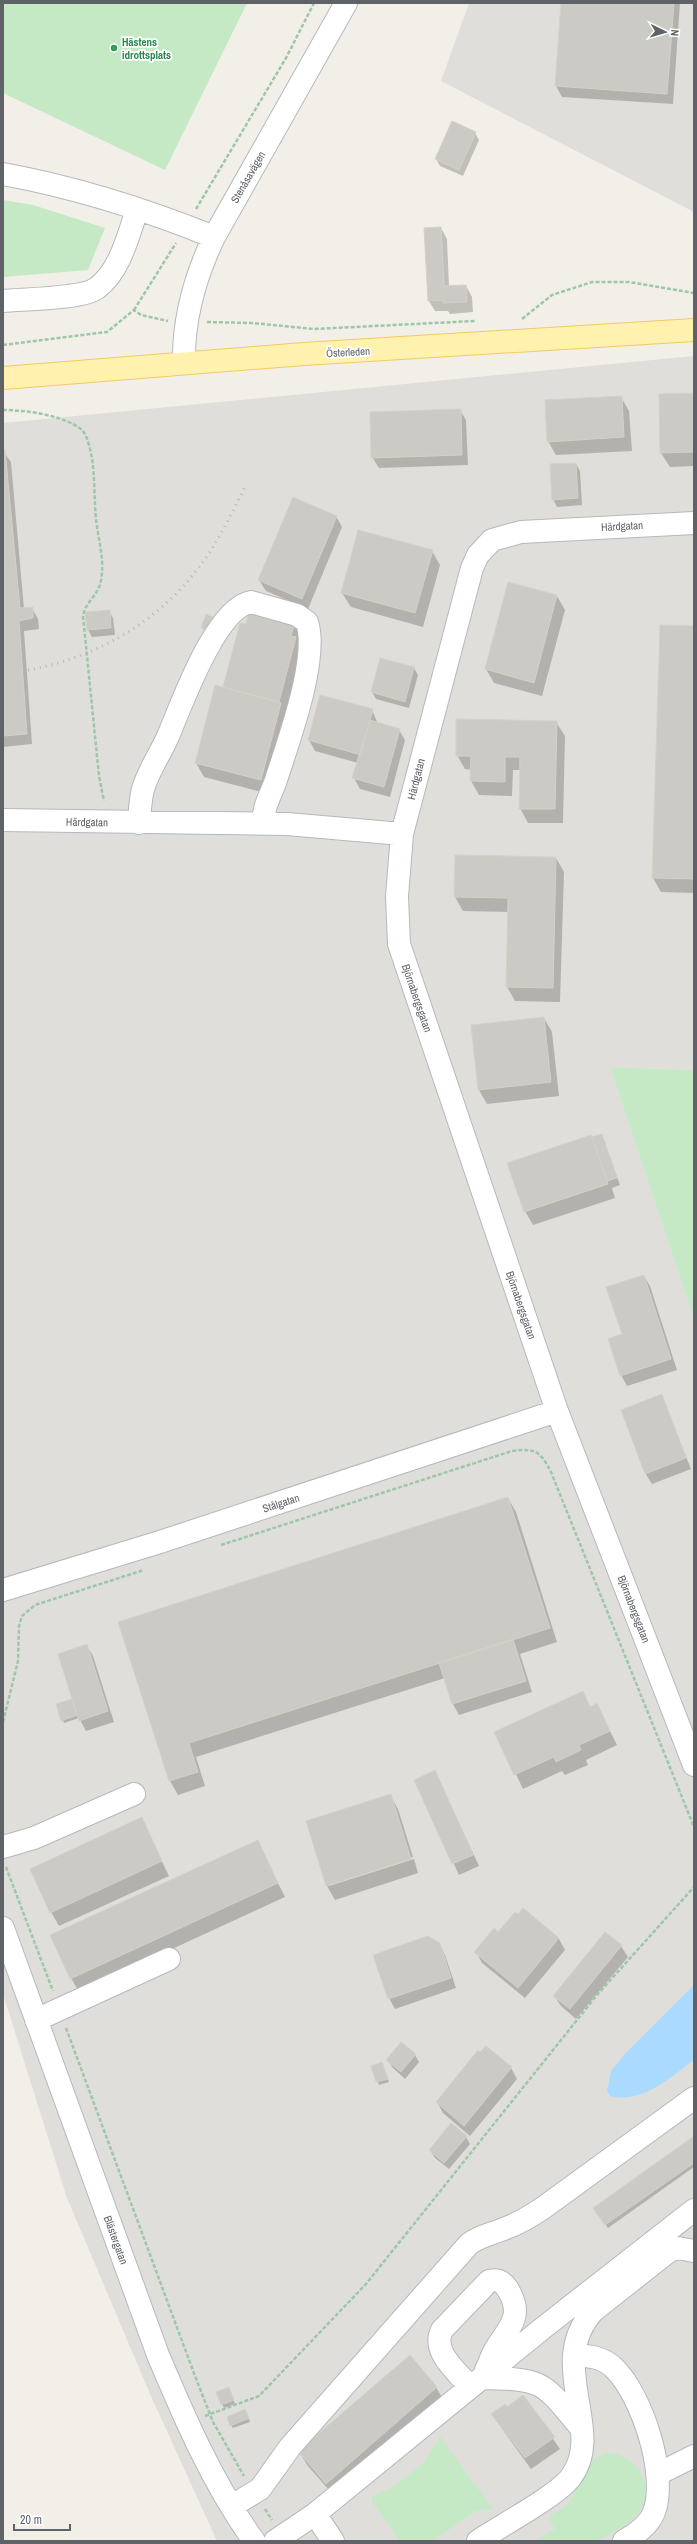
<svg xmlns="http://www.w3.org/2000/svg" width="697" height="2544" font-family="'Archivo Narrow',sans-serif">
<rect width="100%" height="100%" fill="#f1efe8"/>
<!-- industrial -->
<path fill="#e0deda" d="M469 3H694V212L441 81Z
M694 356V1070L610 1067 694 1319V2541H217L150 2394 67 2198 3 1994V423Z"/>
<!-- green -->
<path fill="#c5e8c5" d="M3 3H247L165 170 3 93Z
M3 200 33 205 105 228 88 270 3 277Z
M610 1067 694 1070V1319Z
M440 2437 493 2509 475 2511 433 2541H400L372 2502V2496L392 2488 424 2462Z
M607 2453C636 2453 655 2484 640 2510 633 2522 607 2537 594 2541 579 2544 551 2541 535 2541L555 2529 548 2517 567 2505 590 2463 595 2458Z"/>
<!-- water -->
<path fill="#aadaff" d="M694 1985V2060C669 2078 643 2104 610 2096L607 2091 611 2071 623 2056Z"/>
<!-- shadow -->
<path fill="#0003" d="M562 3H680L673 104 562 97 556 86Z
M475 133 479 140 463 176 440 166 436 159Z
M441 228 447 239 449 287 466 286 472 297 473 312 450 314 448 311H435L429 301Z
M694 394V466L670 467 661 453Z
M621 397 629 411 632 451 556 455 548 441Z
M460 410 466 420 468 465 379 468 372 457Z
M3 451 11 462 24 609 32 608 38 619 39 629 24 631 32 744 3 747Z
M576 464 580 471 582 505 557 507 553 499Z
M336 516 342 527 308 609 266 591 259 580Z
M432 551 440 565 423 627 351 607 342 593Z
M509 583 557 596 565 610 542 696 494 683 486 669Z
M109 611 113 618 115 635 92 637 88 630Z
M295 619 303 652 269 794 204 777 196 763 224 689 241 624 246 625Z
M694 627V893L661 892 653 878Z
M381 659 414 668 418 675 409 708 376 699 372 692Z
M321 696 372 710 378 724 399 730 405 740 390 797 360 789 354 778 358 763 315 751 309 740Z
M556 722 565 736 563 823H528L520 808 521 770H513L512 796 479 795 471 781 472 770 465 769 457 755Z
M556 858 564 872 560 1002 515 1001 507 987 509 912 463 911 455 897Z
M544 1018 552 1032 559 1096 487 1104 479 1090 472 1026Z
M602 1135 620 1185 612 1188 615 1198 533 1225 525 1211 591 1136 592 1138Z
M644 1276 650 1286 677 1370 627 1386 621 1375Z
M662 1396 691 1469 652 1484 645 1473Z
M508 1498 516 1512 557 1642 520 1654 532 1692 459 1715 453 1704 445 1678 196 1757 205 1786 178 1795 170 1781 119 1622Z
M87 1646 93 1656 114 1722 86 1731 79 1718 64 1723 57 1705 73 1699Z
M582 1692 591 1708 597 1705 617 1745 586 1760 588 1765 565 1775 562 1771 523 1789 496 1732Z
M435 1771 479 1866 459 1875 415 1780Z
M390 1795 398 1809 413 1857 329 1884V1886L414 1859 418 1873 335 1900 327 1886Z
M141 1819 169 1876 59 1926 51 1912Z
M257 1841 285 1897 79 1992 71 1978Z
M523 1910 559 1939 565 1950 525 1998 482 1963 476 1952Z
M606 1933 621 1946 628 1957 576 2019 561 2006 554 1996Z
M439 1944 445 1955 456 1988 395 2009 389 1998Z
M415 2055 419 2062 405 2079 392 2067 388 2060Z
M372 2067H383L389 2082 379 2085Z
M511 2068 517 2079 470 2136 443 2113 437 2102Z
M466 2137 470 2144 449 2169 435 2158 430 2150Z
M694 2138V2167L608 2228 596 2211Z
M436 2387 444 2401 335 2497 308 2466 299 2452Z
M230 2391 235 2404 224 2408 217 2392Z
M523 2396 560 2449 531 2469 492 2415 507 2408Z
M247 2414 250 2422 233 2428 231 2425Z"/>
<!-- building -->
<path fill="#cccac5" stroke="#d6d1c6" d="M561 3H674L667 94 555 86Z
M452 121 476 132 459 170 435 159Z
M441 227 444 286 466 285 467 302 443 303V300L428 301 424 228Z
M694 393V452L660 453 659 394Z
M622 396 624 437 547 442 545 400Z
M461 409 462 455 371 458 370 412Z
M3 450H5L20 608 33 607V618L19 621 27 734 3 736Z
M576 463 578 498 552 500 550 464Z
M293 497 337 516 302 599 258 580Z
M358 530 433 550 415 613 341 593Z
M508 582 557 595 534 683 485 669Z
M250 606 296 618 291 636 296 637 279 702 223 687 240 623 246 624Z
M110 610 111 628 87 630 85 612Z
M206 614 218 619 212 633 201 628Z
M660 625 694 626V879L652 878Z
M380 658 414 667 405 702 371 692Z
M215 685 281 703 261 780 195 763Z
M320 695 373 709 361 755 308 740Z
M456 719 557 721 555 809H519L520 757H505V782L470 781 471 756H456Z
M370 720 400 729 384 787 352 778Z
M455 855 556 857 553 988 506 987 508 898 454 897Z
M544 1017 551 1082 478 1090 471 1025Z
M602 1134 617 1178 607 1181 592 1137Z
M591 1135 608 1184 524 1212 507 1163Z
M644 1275 671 1359 620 1376 608 1339 622 1334 606 1287Z
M662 1394 686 1458 645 1474 621 1410Z
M508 1497 550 1628 189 1743 198 1772 169 1781 118 1622Z
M513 1639 526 1681 452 1704 439 1663Z
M87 1644 108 1711 79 1721 58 1654Z
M583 1691 590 1707 597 1703 610 1731 579 1745 581 1750 556 1762 554 1757 514 1775 494 1732Z
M72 1699 77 1715 61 1721 56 1704Z
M435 1770 473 1855 452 1864 414 1780Z
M391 1794 411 1859 326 1886 306 1821Z
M142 1817 162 1861 50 1913 30 1869Z
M258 1840 278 1883 70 1979 50 1935Z
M523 1908 559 1938 518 1988 474 1952 494 1928 498 1932 515 1912 518 1914Z
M605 1932 622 1945 570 2009 553 1996Z
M428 1936 440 1943 451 1978 388 1999 373 1955Z
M401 2042 416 2054 401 2072 386 2060Z
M486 2046 512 2067 464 2126 436 2102 478 2050 480 2052Z
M382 2062 388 2079 376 2082 371 2066Z
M451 2123 467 2136 444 2163 429 2150Z
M694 2136V2163L605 2225 593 2208Z
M410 2355 437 2387 326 2484 298 2451Z
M229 2387 234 2400 221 2405 216 2392Z
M523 2395 555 2437 525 2458 491 2414 505 2404 507 2407Z
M245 2409 249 2418 230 2426 227 2417Z"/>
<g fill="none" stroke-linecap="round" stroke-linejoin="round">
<defs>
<path id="minor" d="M3 174C74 187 147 210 214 237
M3 301C23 299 83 299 97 288 120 271 128 236 137 210
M184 363C183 318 195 277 214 237L346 3
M3 820 287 824 402 834 472 568 478 555 492 540 521 532 694 523
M139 823C140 812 140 800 143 789 149 769 161 753 169 734 182 703 216 608 251 602L297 615 307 622C319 659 288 742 276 780 271 795 262 808 264 823
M402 834 397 896 399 944 557 1411 694 1765
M3 1590 160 1542 557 1411
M3 1847 34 1838 134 1794
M3 1928 158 2355C185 2419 213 2484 254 2541
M36 2020 169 1959
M574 2355C589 2356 603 2357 614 2368 642 2395 668 2475 654 2512 650 2524 635 2535 624 2541
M482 2378C546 2379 542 2382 582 2429
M470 2387C457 2371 431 2352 442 2330L489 2281C497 2279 502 2281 507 2288 525 2316 509 2327 495 2350 491 2356 490 2363 486 2370
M658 2474 694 2456
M232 2506 260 2489 290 2447 469 2244C481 2235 493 2234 506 2228 520 2223 531 2216 543 2208L694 2098
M315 2514 333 2541
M275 2541 315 2514 543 2328 694 2210
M478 2541C500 2526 557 2496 571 2477 606 2430 545 2365 593 2311L669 2251 678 2248 694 2251"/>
<path id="major" d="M3 378 304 354 694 330"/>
</defs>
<!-- minor casing -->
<use href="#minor" stroke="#b5b8bc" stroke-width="24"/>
<!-- major casing -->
<use href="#major" stroke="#f2c960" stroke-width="24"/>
<!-- path -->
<path stroke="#9cc7a9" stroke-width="2.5" stroke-dasharray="4 2" stroke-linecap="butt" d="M196 209 286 58 314 3
M134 310 176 243
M522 319 552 295 592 282H629L694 293
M207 322 252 323 314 329 475 321
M3 345 107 332 134 310 141 315 168 321
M3 410C25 410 64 415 82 430 88 436 90 450 92 458 95 478 94 499 96 519 98 539 105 560 101 580 99 595 85 602 83 616L99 776 104 801
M221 1545 512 1451C536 1448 540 1451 551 1472L694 1827
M3 1722 18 1661 19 1626 22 1616 35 1605 144 1570
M6 1867 53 1991
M66 2028 195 2376 213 2422 244 2476
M205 2416 259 2396 366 2284 597 1995 694 1887
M265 2509 272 2520"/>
<!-- minor -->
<use href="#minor" stroke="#fff" stroke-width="22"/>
<!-- major -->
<use href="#major" stroke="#fff2af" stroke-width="22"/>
<!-- rail -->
<path stroke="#b6b7b8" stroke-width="3" stroke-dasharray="1 5" stroke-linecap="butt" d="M28 670C94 658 154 625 196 571 217 545 231 514 246 485"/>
</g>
<!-- markers -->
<circle fill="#2e9e5b" stroke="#fff" stroke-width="1.5" cx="114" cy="48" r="4"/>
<g text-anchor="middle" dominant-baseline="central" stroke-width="3.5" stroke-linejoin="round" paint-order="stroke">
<!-- leisure labels -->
<g font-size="11" font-weight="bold" fill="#27864d" stroke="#fff" text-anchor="start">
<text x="122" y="42">Hästens<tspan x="122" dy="13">idrottsplats</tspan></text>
</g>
<!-- street labels -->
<g font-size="11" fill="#5f6368" stroke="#fff">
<text transform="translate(248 177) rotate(-60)">Stenåsavägen</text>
<text transform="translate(348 352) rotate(-3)">Österleden</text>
<text transform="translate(622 526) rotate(-3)">Härdgatan</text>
<text transform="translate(416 779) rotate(-76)">Härdgatan</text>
<text transform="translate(87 822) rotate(1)">Härdgatan</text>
<text transform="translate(417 998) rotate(71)">Björnabergsgatan</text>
<text transform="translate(521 1305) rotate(71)">Björnabergsgatan</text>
<text transform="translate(281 1503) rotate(-18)">Stålgatan</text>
<text transform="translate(634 1609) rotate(69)">Björnabergsgatan</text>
<text transform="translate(116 2240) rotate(70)">Blästergatan</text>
</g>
</g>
<!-- border -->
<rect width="697" height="2544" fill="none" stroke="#5f6368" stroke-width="8"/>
<!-- north arrow -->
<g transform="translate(665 32) rotate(95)" stroke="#ffffff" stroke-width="3" paint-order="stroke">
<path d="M0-3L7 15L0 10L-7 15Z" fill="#5f6368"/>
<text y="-6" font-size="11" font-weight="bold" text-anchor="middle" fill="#5f6368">N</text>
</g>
<!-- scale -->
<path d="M14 2524v6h56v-6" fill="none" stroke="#5f6368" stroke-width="2"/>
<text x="20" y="2524" font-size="12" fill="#5f6368" stroke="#ffffff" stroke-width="3" paint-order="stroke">20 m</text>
</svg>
